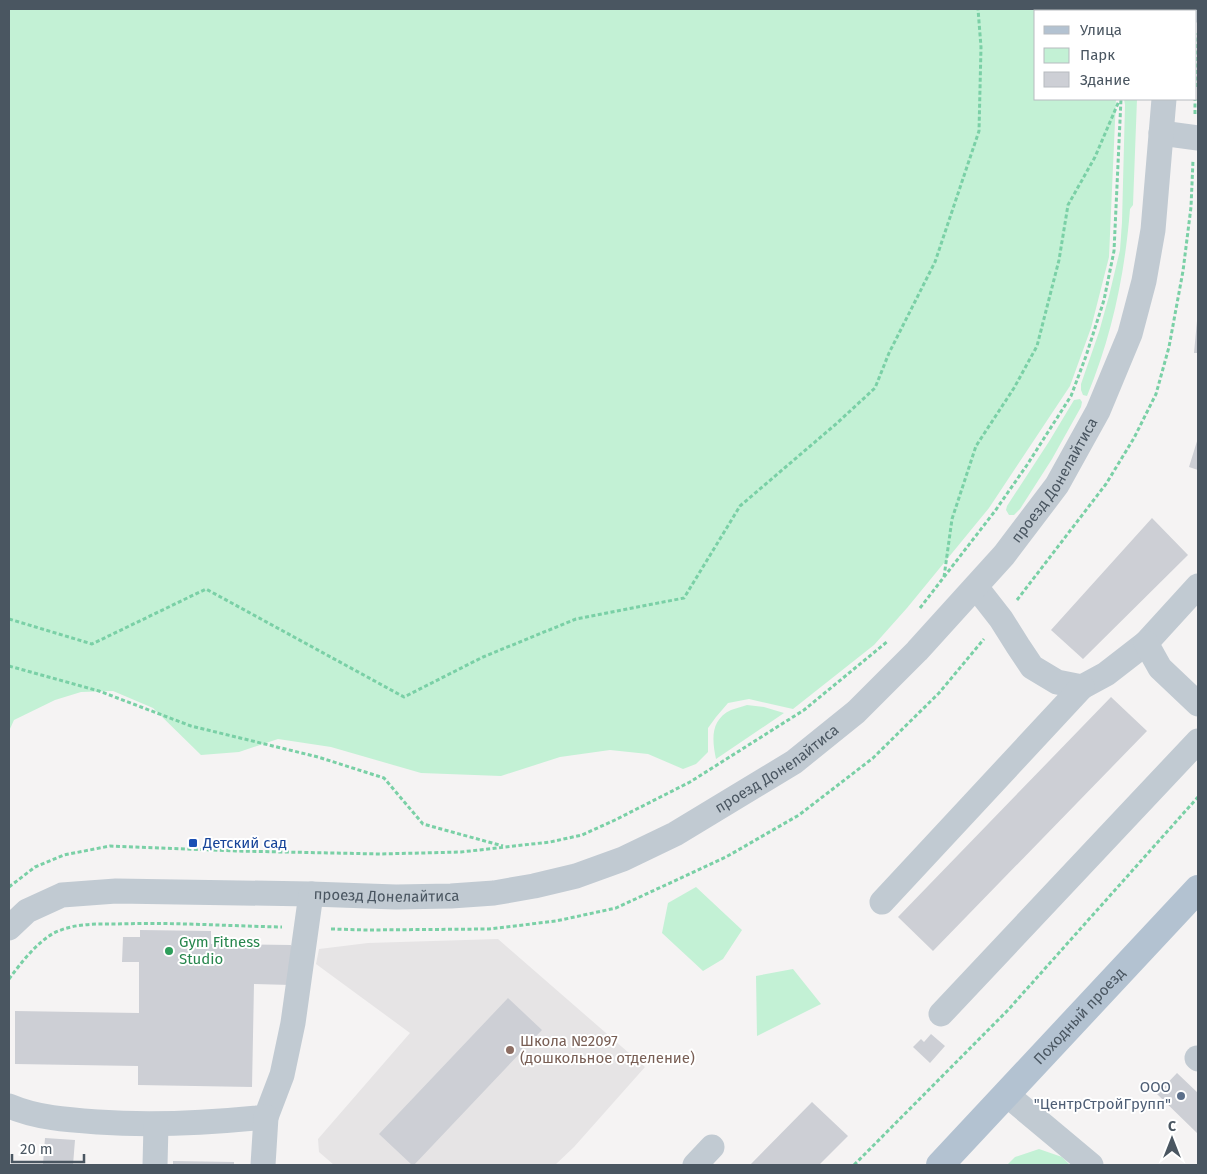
<svg xmlns="http://www.w3.org/2000/svg" width="1207" height="1174" font-family="'Fira Sans',sans-serif">
<rect width="100%" height="100%" fill="#f5f3f3"/>
<!-- education -->
<path fill="#e6e4e5" d="M498 939 645 1067 574 1147 555 1165H334L319 1152 318 1139 410 1033 316 964 319 949 368 943Z"/>
<!-- green -->
<path fill="#c3f1d5" d="M9 9H1120L1119 11H1036V99H1116L1109 257 1091 328 1070 386 989 508 907 608 874 645 793 709 749 699 728 703 716 717 708 728V752L696 764 683 769 648 754 610 750 560 757 501 776 421 773 331 747 278 739 239 752 201 755 153 708 113 691 81 692 55 700 14 720 9 731Z
M1124 99H1137L1133 205 1130 209C1125 273 1112 336 1087 396L1083 395 1081 390V384L1099 332 1109 296 1120 250 1122 222 1125 105Z
M1080 399 1082 402 1081 407 1052 459 1020 509 1014 515H1009L1006 510 1007 506 1050 440 1074 400Z
M747 705 764 707 784 713 716 759C712 740 710 720 731 710 736 708 742 707 747 705Z
M696 887 742 930 723 959 703 971 662 933 668 903Z
M793 969 821 1004 757 1036 756 976Z
M1039 1149 1062 1157 1070 1165H1007L1015 1157Z"/>
<!-- building -->
<path fill="#cdcfd5" d="M1197 321H1198V353H1194Z
M1198 438V470L1189 467Z
M1152 518 1188 555 1083 659 1051 630Z
M1111 697 1147 731 933 951 898 917Z
M140 930 211 931V944L291 945V985L254 984 252 1087 138 1085V1066L15 1064V1011L139 1013V962H122L123 937H140Z
M508 998 542 1030 414 1165H412L379 1134Z
M931 1034 945 1046 930 1063 913 1047 921 1039 924 1042Z
M1177 1073 1198 1093V1132L1197 1133 1157 1094Z
M812 1102 848 1136 819 1165H750Z
M45 1138 75 1140 73 1165 43 1164Z
M173 1161 234 1162V1165H173Z"/>
<g fill="none" stroke-linecap="round" stroke-linejoin="round">
<!-- path -->
<path stroke="#7ad0a6" stroke-width="3" stroke-dasharray="4 2.5" stroke-linecap="butt" d="M1125 11V9
M1196 87 1198 33
M1195 114V99
M944 577 952 519 976 446 1014 388 1037 346 1059 260 1068 205 1095 157 1119 101
M1017 600 1106 484 1134 438 1156 394 1169 347 1183 271 1191 207 1193 160
M920 608 995 511 1027 465 1071 396 1086 356 1104 300 1114 251 1121 99
M9 619 92 644 206 589 404 697 483 657 576 619 684 598 740 506 836 424 875 388 889 353 935 262 979 131 981 47 978 9
M9 666 99 691 191 726 318 757 384 778 423 824 503 846
M9 887 35 867 64 855 110 846 236 851 380 854 461 852 550 842 582 835 615 820 690 782 804 710 888 641
M331 929 366 930 489 929 556 921 616 908 726 857 799 815 873 758 939 693 984 639
M9 979C21 963 36 943 54 933 74 923 96 924 118 924 172 922 227 926 282 927
M854 1165 1008 1010 1198 797"/>
<!-- minor -->
<g stroke="#c1cad2" stroke-width="25">
<path d="M1186 9 1198 10"/>
<path d="M1167 11V9"/>
<path d="M1161 133 1198 138"/>
<path d="M976 587 1001 619 1018 646 1032 667 1057 682 1082 687 1106 674 1146 643 1198 586"/>
<path d="M1146 643 1160 668 1198 704"/>
<path d="M882 902 1082 687"/>
<path id="s1" d="M9 928 27 911 62 895 116 891 311 894 396 897 451 896 494 893 534 886 576 876 623 859 675 834 794 762 856 712 917 651 1004 555 1057 485 1098 411 1130 334 1144 281 1153 230 1164 99"/>
<path d="M941 1014 1198 741"/>
<path d="M1197 1058 1198 1059"/>
<path d="M1006 1094 1091 1165"/>
<path d="M9 1106C37 1118 68 1120 98 1122 155 1126 209 1123 266 1117L282 1075 293 1023 311 894"/>
<path d="M155 1165 156 1125"/>
<path d="M263 1165 266 1117"/>
<path d="M695 1165 712 1147"/>
</g>
<!-- major -->
<path stroke="#b3c2d1" stroke-width="28" id="s2" d="M940 1165 1198 889"/>
</g>
<!-- markers -->
<rect fill="#1a4fb4" stroke="#fff" stroke-width="2" x="188" y="838" width="10" height="10" rx="2.5"/>
<circle fill="#2e9e5b" stroke="#fff" stroke-width="2" cx="169" cy="951" r="5"/>
<circle fill="#8d6e63" stroke="#fff" stroke-width="2" cx="510" cy="1050" r="5"/>
<circle fill="#5c6f8a" stroke="#fff" stroke-width="2" cx="1181" cy="1096" r="5"/>
<g text-anchor="middle" dominant-baseline="central" stroke-width="4" stroke-linejoin="round" paint-order="stroke">
<!-- street labels -->
<g font-size="15" fill="#4a5661" stroke="#fff">
<text stroke="none"><textPath href="#s1" startOffset="1212">проезд Донелайтиса</textPath></text>
<text stroke="none"><textPath href="#s1" startOffset="808">проезд Донелайтиса</textPath></text>
<text stroke="none"><textPath href="#s1" startOffset="388">проезд Донелайтиса</textPath></text>
<text stroke="none"><textPath href="#s2" startOffset="204">Походный проезд</textPath></text>
</g>
<!-- transit labels -->
<g font-size="15" fill="#164399" stroke="#fff" text-anchor="start">
<text x="203" y="843">Детский сад</text>
</g>
<!-- leisure labels -->
<g font-size="15" fill="#27864d" stroke="#fff" text-anchor="start">
<text x="179" y="942">Gym Fitness<tspan x="179" dy="17">Studio</tspan></text>
</g>
<!-- education labels -->
<g font-size="15" fill="#785e54" stroke="#fff" text-anchor="start">
<text x="520" y="1041">Школа №2097<tspan x="520" dy="17">(дошкольное отделение)</tspan></text>
</g>
<!-- service labels -->
<g font-size="15" fill="#4e5e75" stroke="#fff" text-anchor="end">
<text x="1171" y="1087">ООО<tspan x="1171" dy="17">"ЦентрСтройГрупп"</tspan></text>
</g>
</g>
<!-- border -->
<rect width="1207" height="1174" fill="none" stroke="#4a5661" stroke-width="20"/>
<!-- legend -->
<rect x="1034" y="10" width="162" height="90" fill="#ffffff" stroke="#b7bbc0"/>
<rect x="1044" y="26" width="25" height="8" fill="#b3c2d1" stroke="#b7bbc0"/>
<text x="1080" y="35" font-size="15" fill="#4a5661">Улица</text>
<rect x="1044" y="48" width="25" height="15" fill="#c3f1d5" stroke="#b7bbc0"/>
<text x="1080" y="60" font-size="15" fill="#4a5661">Парк</text>
<rect x="1044" y="72" width="25" height="15" fill="#cdcfd5" stroke="#b7bbc0"/>
<text x="1080" y="85" font-size="15" fill="#4a5661">Здание</text>
<!-- north arrow -->
<g transform="translate(1172 1139)" stroke="#ffffff" stroke-width="4" paint-order="stroke">
<path d="M0-4L9 19L0 12L-9 19Z" fill="#4a5661"/>
<text y="-8" font-size="14" font-weight="bold" text-anchor="middle" fill="#4a5661">С</text>
</g>
<!-- scale -->
<path d="M12 1154v8h72v-8" fill="none" stroke="#4a5661" stroke-width="2.5"/>
<text x="20" y="1154" font-size="15" fill="#4a5661" stroke="#ffffff" stroke-width="4" paint-order="stroke">20 m</text>
</svg>
